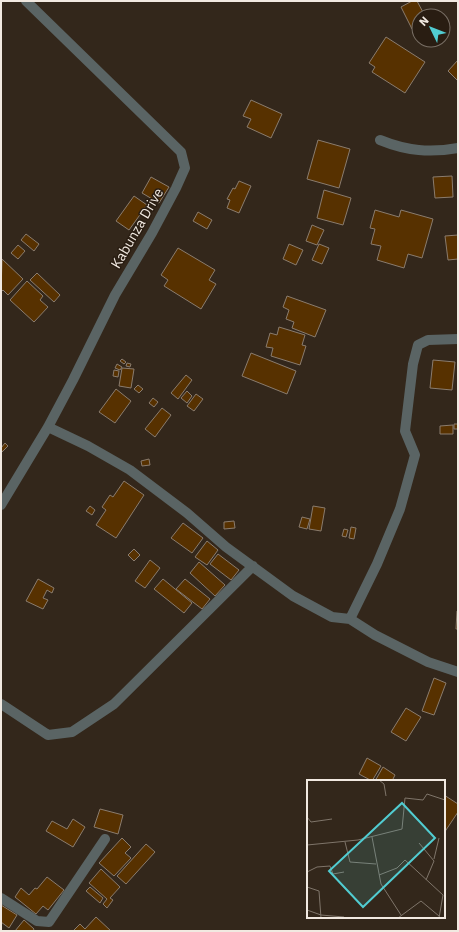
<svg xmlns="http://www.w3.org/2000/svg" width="459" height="932" font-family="'IBM Plex Sans',sans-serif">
<rect width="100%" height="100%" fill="#33271b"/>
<!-- building -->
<path fill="#573100" stroke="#8a7c6e" d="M412 1H417L425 16H419V25L412 29 401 7Z
M386 37 425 62 405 93 372 72 375 67 369 63Z
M458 60V81L448 71Z
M251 100 282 114 271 138 247 127 251 119 243 116Z
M318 140 350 149 339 188 307 179Z
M452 176 453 197 435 198 433 177Z
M151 177 169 187 159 203 142 193Z
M239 181 251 186 239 213 227 208 230 200 227 199 233 188 235 189Z
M324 190 351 198 343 225 317 218Z
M134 196 147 205 129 230 116 221Z
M375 210 399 217 401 210 433 219 422 258 408 254 404 268 377 260 381 246 371 244 375 229 370 228Z
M198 212 212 220 207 229 193 221Z
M312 225 324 230 317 245 306 241Z
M26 234 39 244 34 251 21 240Z
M458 235V259L448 260 445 236Z
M289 244 303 250 296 265 283 259Z
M319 244 329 248 322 264 312 260Z
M18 245 25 251 18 259 11 253Z
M178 248 215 270 209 280 216 284 201 309 164 286 168 280 161 275Z
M2 259 23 279 8 295 3 290 1 292Z
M37 273 60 295 54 302 30 280Z
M27 281 43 296 40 300 48 307 34 322 10 300Z
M287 296 326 310 315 337 292 328 294 322 286 319 289 310 283 307Z
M279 327 305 335 302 345 306 346 300 365 271 356 273 348 266 347 270 333 277 335Z
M251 353 296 371 287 394 242 376Z
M122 359 126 362 124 364 120 361Z
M433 360 455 362 452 390 430 388Z
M127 363 131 364 130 367 126 366Z
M117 364 122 367 120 370 115 368Z
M122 368 134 369 131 388 119 386Z
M114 370 119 371 118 377 113 376Z
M186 375 192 380 178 399 171 393Z
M138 385 143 389 139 393 134 389Z
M116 389 131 401 115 423 99 412Z
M187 391 192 396 187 403 181 398Z
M196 394 203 399 194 411 187 406Z
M153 398 158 402 154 407 149 403Z
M162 408 171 415 155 437 145 429Z
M454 424H458V429H454Z
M453 425V434H440V426Z
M5 443 8 446 2 452 1 448Z
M149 459 150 465 142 466 141 461Z
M124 481 144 495 116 538 96 525 106 510 102 507 110 495 113 497Z
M90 506 95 510 92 515 86 511Z
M313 506 325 508 321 531 309 529Z
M302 517 310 519 307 529 299 527Z
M234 521 235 528 224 529V522Z
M183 523 203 538 192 553 171 538Z
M351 527 356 528 354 539 349 538Z
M344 529 348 530 346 537 342 536Z
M207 541 218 550 207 565 195 557Z
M134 549 140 555 134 561 128 555Z
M218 554 239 570 231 580 210 564Z
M150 560 160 568 145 588 135 581Z
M199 562 225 585 215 596 190 573Z
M38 579 54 588 52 593 47 590 43 598 48 600 43 609 26 601Z
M163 579 192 603 184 613 154 589Z
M185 579 210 599 202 609 176 589Z
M457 611H458V629H456Z
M434 678 446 683 434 715 422 711Z
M406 708 421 717 406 741 391 732Z
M367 758 381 766 372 781 359 774Z
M383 767 395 775 392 781H375Z
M444 795 458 804V812L444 833Z
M100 809 123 815 118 834 94 827Z
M73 819 85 827 73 847 46 831 52 821 67 829Z
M122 838 131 847 125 853 131 858 114 876 99 863Z
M146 844 155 852 126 884 117 876Z
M101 869 120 887 110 898 113 900 107 908 103 904 107 899 89 883Z
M47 877 64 890 48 910 43 906 36 914 15 897 21 888 29 895 35 888 37 889Z
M90 887 103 898 100 903 86 891Z
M1 905 17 915 9 928 1 922Z
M96 917 111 931H73L80 924 85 929Z
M24 920 34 929 33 931H15Z"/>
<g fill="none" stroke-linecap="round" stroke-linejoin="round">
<!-- minor -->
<path stroke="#5a6464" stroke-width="10" d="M380 140C407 151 430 153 458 148
M48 427 88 446 130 470 187 513 226 547 293 596 332 617 350 619 375 635 428 662 458 672
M1 505 48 427 73 380 115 295 152 233 176 188 185 168 181 152 26 1
M350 619 377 564 400 509 415 455 405 431 413 364 418 345 428 340 458 339
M1 704 48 735 72 732 114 704 253 566
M1 898 37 921 49 922 105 839"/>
</g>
<g text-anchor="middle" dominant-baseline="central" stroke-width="3" stroke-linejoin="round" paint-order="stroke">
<!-- street labels -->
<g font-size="14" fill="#f1e9e1" stroke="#291d12">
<text transform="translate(137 228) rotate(-60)">Kabunza Drive</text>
</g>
</g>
<!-- overview -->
<g transform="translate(307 780)">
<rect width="138" height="138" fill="#33271b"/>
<path fill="none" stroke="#7f756a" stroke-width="1" d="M72 0 77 4 79 16M0 37 4 42 25 39M65 57 74 104 94 135M38 62 43 82 69 84M112 63 127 81 119 100M0 65 51 60 95 49 98 18 116 20 120 14 138 20M127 79 132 58M0 92 10 87 23 86 26 94 37 92M72 95 90 88 98 80 136 115M0 107 12 111 14 138M0 130 14 135 37 137M91 138 114 121 132 136M132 138 136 115"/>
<path fill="#51ccd1" fill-opacity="0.15" stroke="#51ccd1" stroke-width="2" d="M95 23 128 58 56 127 22 91Z"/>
<rect width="138" height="138" fill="none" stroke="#f1e9e1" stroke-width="2"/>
</g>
<!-- border -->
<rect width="459" height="932" fill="none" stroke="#f1e9e1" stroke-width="4"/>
<!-- north arrow -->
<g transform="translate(431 28) rotate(313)"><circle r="19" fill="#291d12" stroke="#796f65"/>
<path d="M0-3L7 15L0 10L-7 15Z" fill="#51ccd1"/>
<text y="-6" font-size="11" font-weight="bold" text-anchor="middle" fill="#f1e9e1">N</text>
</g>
</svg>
